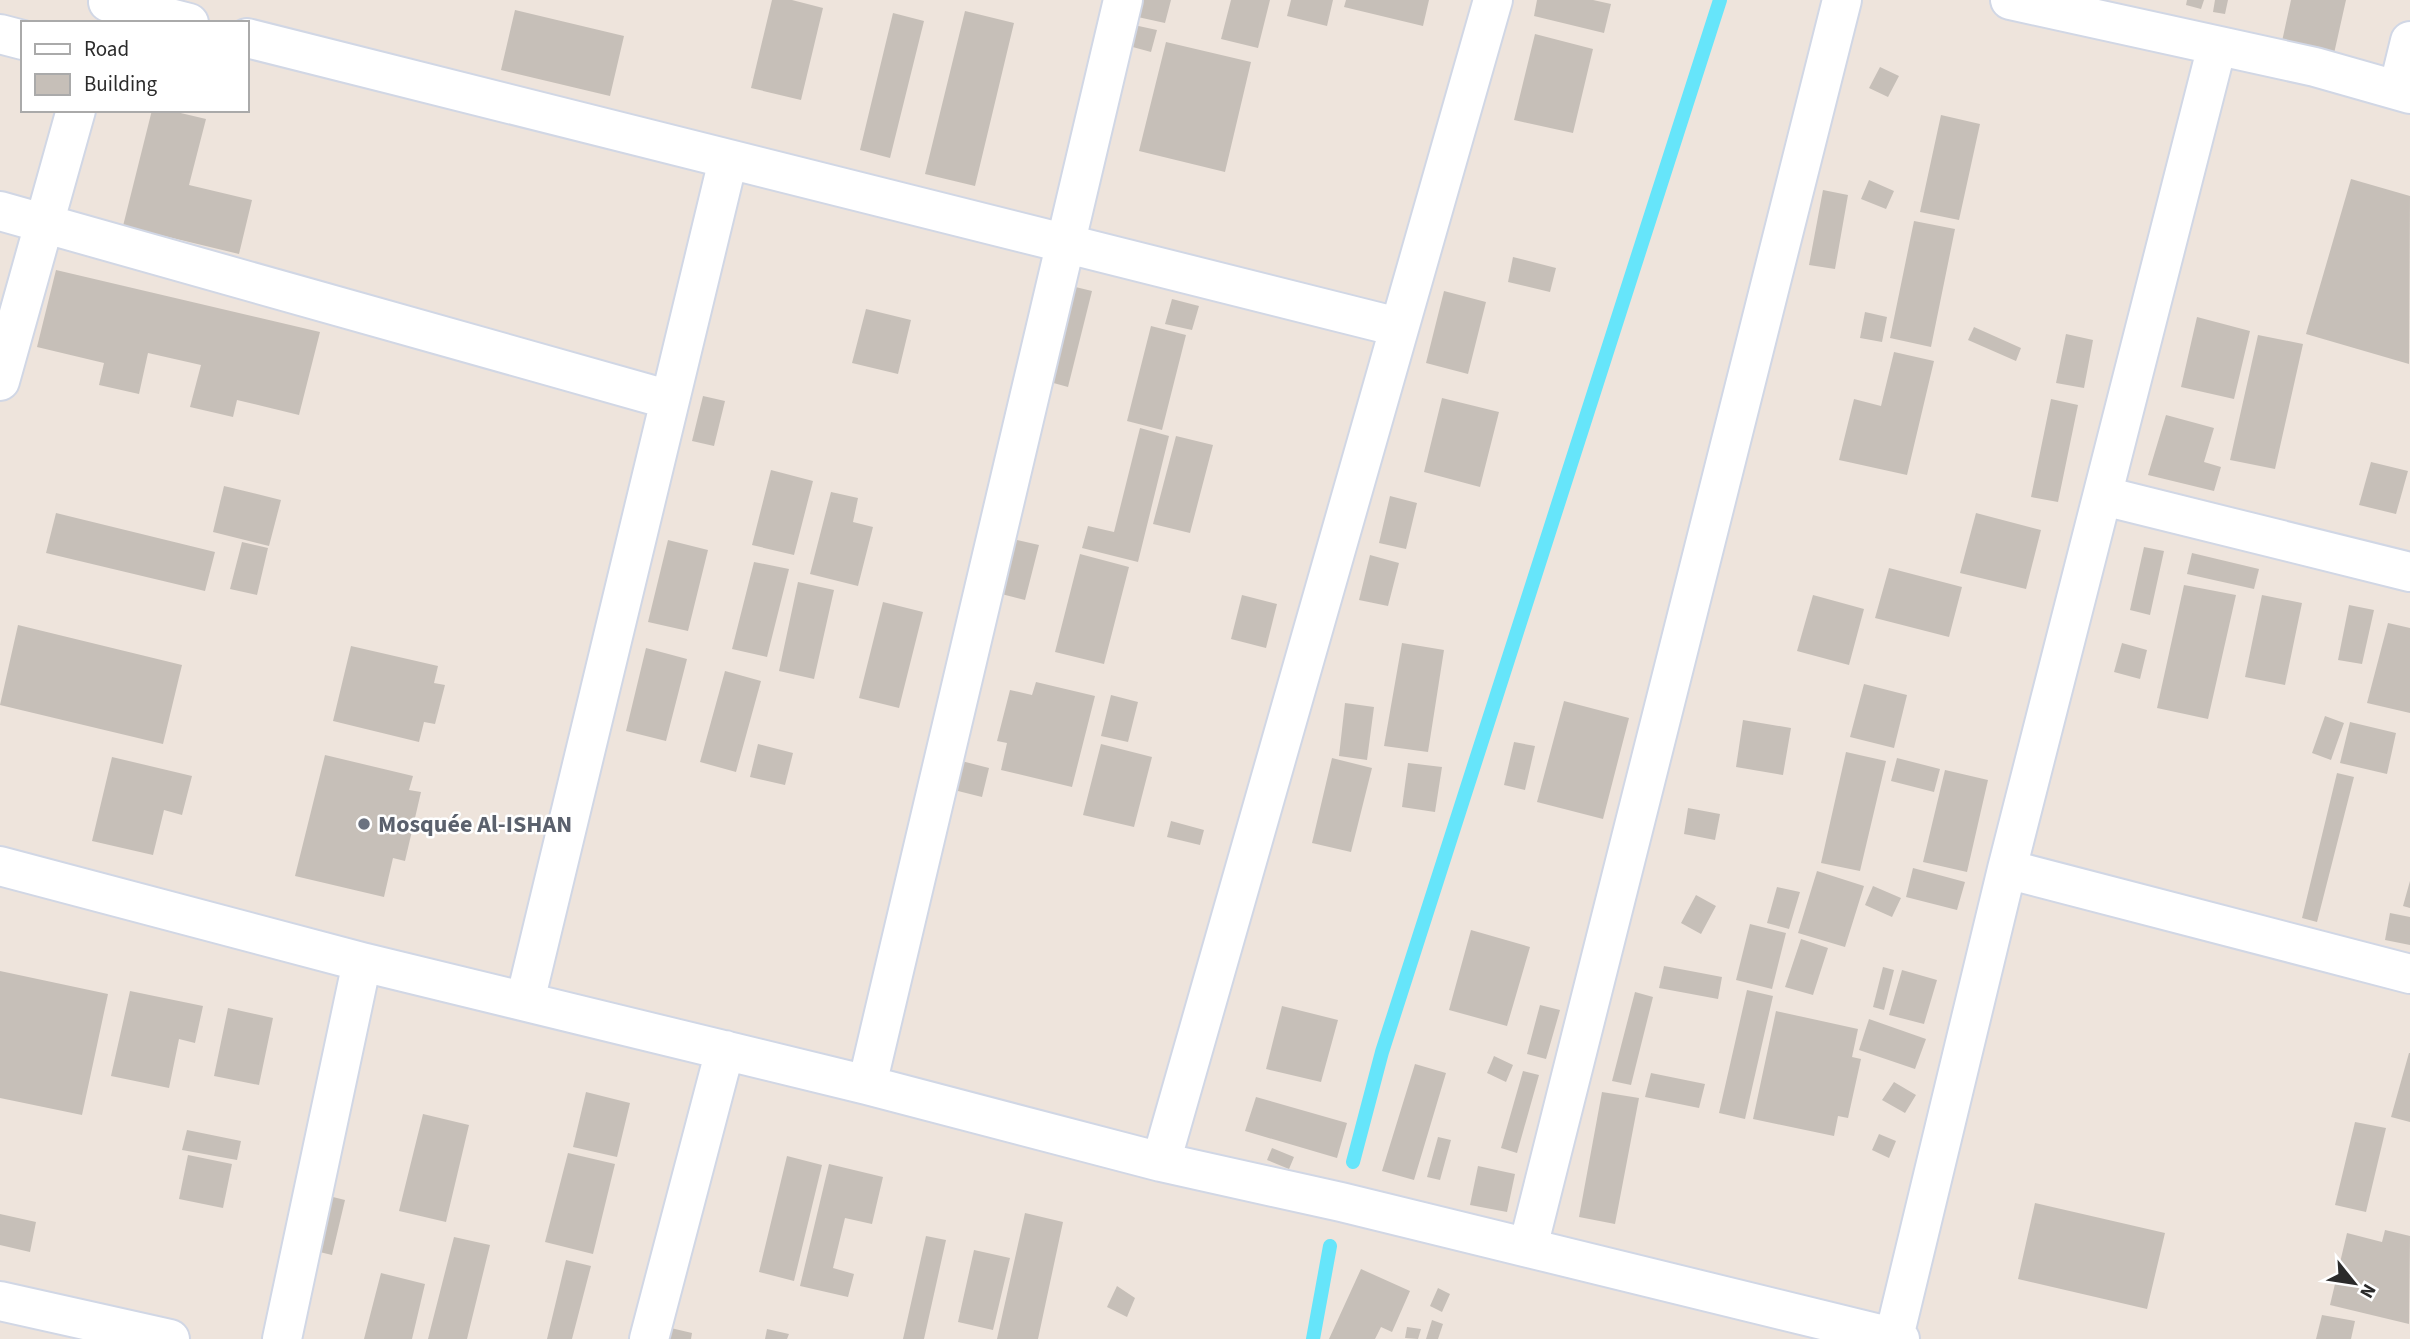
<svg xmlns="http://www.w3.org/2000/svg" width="2410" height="1339" font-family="'Source Sans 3',sans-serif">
<rect width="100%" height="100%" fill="#eee4dc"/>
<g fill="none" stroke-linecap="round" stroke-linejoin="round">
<!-- stream -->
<path stroke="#66e5fa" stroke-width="14" d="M1353 1162 1382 1052 1720 0
M1313 1339 1330 1246"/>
</g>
<!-- building -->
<path fill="#c6bfb8" d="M772 0H792L823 8 801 100 751 88Z
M1128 0H1171L1165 23 1124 14Z
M1231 0H1270L1258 48 1221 39Z
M1291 0H1333L1327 26 1287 16Z
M1346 0H1429L1423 26 1344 7Z
M1537 0H1593L1611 4 1604 33 1534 16Z
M2187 0H2204L2201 9 2186 5Z
M2215 0H2228L2225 14 2213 12Z
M2291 0H2346L2333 58 2281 46Z
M515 10 624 36 610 96 501 70Z
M965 11 1014 23 975 186 925 174Z
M893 13 924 21 890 158 860 150Z
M1120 22 1157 30 1151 52 1129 46Z
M1535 34 1593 49 1573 133 1514 120Z
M1166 42 1251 62 1225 172 1139 151Z
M1880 67 1899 76 1888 97 1869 88Z
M152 110H168L206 119 189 185 252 200 239 254 123 226Z
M1941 115 1980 124 1959 220 1920 212Z
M2351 179 2410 196 2409 364 2306 334Z
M1869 180 1894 191 1886 209 1861 199Z
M1823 190 1848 195 1835 269 1809 265Z
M1914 221 1955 229 1931 347 1890 338Z
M1513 257 1556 268 1550 292 1508 282Z
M56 270 320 332 299 415 237 400 233 417 190 407 201 365 148 353 139 394 99 385 104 363 37 347Z
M1063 284 1092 291 1068 387 1039 379Z
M1444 291 1486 302 1468 374 1426 363Z
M1172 299 1199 306 1192 330 1165 324Z
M866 309 911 320 898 374 852 363Z
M1865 312 1887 317 1882 342 1860 338Z
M2197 317 2250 331 2234 399 2181 387Z
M1151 326 1186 335 1162 430 1127 421Z
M1974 327 2021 348 2016 361 1968 340Z
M2066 334 2093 340 2084 388 2056 383Z
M2258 335 2303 344 2275 469 2230 460Z
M1894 352 1934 361 1907 475 1839 460 1854 399 1881 406Z
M703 396 725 401 714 446 692 441Z
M1442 398 1499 412 1480 487 1424 472Z
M2051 399 2078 405 2058 502 2031 497Z
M2166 415 2214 428 2204 462 2221 467 2214 491 2148 475Z
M1140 428 1169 436 1138 562 1082 548 1088 526 1114 532Z
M1176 436 1213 445 1190 533 1153 524Z
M2371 462 2408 471 2396 514 2359 505Z
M771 470 813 481 794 555 752 545Z
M224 486 281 500 269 546 213 532Z
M831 492 858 498 853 522 873 527 858 586 810 574Z
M1390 496 1417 503 1406 549 1379 543Z
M56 513 215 552 205 591 46 553Z
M1976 513 2041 530 2026 589 1960 573Z
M996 535 1039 545 1025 600 982 589Z
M668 540 708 550 688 631 648 622Z
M242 542 268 548 257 595 230 589Z
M2144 547 2164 551 2150 615 2130 610Z
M2192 553 2259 569 2254 589 2187 574Z
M1080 554 1129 567 1104 664 1055 652Z
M1370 555 1399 563 1388 606 1359 600Z
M754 562 789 569 767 657 732 649Z
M1889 568 1962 587 1949 637 1875 618Z
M798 582 834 590 814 679 779 671Z
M2184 585 2236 595 2208 719 2157 708Z
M1242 595 1277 604 1266 648 1231 639Z
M1813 595 1864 609 1849 665 1797 651Z
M2262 595 2302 603 2285 685 2245 677Z
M883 602 923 612 899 708 859 698Z
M2349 605 2374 610 2362 664 2338 660Z
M2388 623 2410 628V713L2367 703Z
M18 625 182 665 163 744 0 705Z
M1402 643 1444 650 1428 752 1384 746Z
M2122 643 2147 650 2140 679 2114 672Z
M351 646 438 666 434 683 445 685 435 724 424 722 419 742 333 721Z
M646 648 687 659 666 741 626 731Z
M725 671 761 681 736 772 700 762Z
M1036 682 1095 696 1072 787 1001 770 1007 743 997 741 1010 690 1032 695Z
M1864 684 1907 695 1894 748 1850 737Z
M1111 695 1138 702 1128 742 1101 736Z
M1564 701 1629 718 1603 819 1537 802Z
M1345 703 1374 707 1367 760 1339 756Z
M2325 716 2344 723 2331 760 2312 753Z
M1743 720 1791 728 1783 775 1736 767Z
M2350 722 2396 733 2387 774 2340 763Z
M1514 742 1535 746 1525 790 1504 785Z
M758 744 793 753 785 785 750 777Z
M1101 744 1152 757 1134 827 1083 815Z
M1846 752 1886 761 1860 871 1821 863Z
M325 755 413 776 409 790 421 792 405 861 393 858 384 897 295 876Z
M938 755 989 768 982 797 930 784Z
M112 757 192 776 182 815 164 810 153 855 92 841Z
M1332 758 1372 768 1351 852 1312 843Z
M1897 758 1940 769 1934 792 1891 781Z
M1408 763 1442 767 1435 812 1402 807Z
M1945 770 1988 780 1967 872 1923 862Z
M2337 773 2354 777 2317 922 2302 918Z
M1688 808 1720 814 1715 840 1684 834Z
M1171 821 1204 830 1200 845 1167 837Z
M1913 868 1965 882 1957 910 1906 897Z
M1817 871 1864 886 1845 947 1798 933Z
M2410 881V908L2403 906Z
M1873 886 1901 898 1892 917 1865 905Z
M1777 887 1800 892 1789 929 1767 923Z
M1696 895 1716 906 1701 934 1681 923Z
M2390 913 2410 917V945L2385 940Z
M1750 924 1786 933 1772 989 1736 980Z
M1471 930 1530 947 1507 1026 1449 1010Z
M1801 939 1828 948 1813 995 1785 987Z
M1664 966 1722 977 1718 999 1659 988Z
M1883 967 1894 970 1884 1010 1873 1007Z
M1902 970 1937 980 1924 1024 1889 1015Z
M0 971 108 994 82 1115 0 1098Z
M1747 990 1773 996 1745 1119 1719 1113Z
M130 991 203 1006 195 1043 179 1039 169 1088 111 1076Z
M1635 992 1653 997 1631 1085 1612 1081Z
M1540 1005 1560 1010 1546 1059 1527 1054Z
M1282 1006 1338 1020 1321 1082 1266 1069Z
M228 1008 273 1018 259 1085 214 1076Z
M1776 1011 1858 1029 1852 1057 1861 1059 1848 1118 1838 1116 1834 1136 1753 1119Z
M1869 1019 1926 1039 1915 1069 1859 1050Z
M2409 1053H2410V1122L2391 1117Z
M1494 1056 1513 1065 1506 1082 1487 1073Z
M1415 1064 1446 1073 1414 1180 1382 1171Z
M1523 1071 1539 1075 1517 1153 1501 1148Z
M1651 1073 1705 1084 1699 1108 1645 1097Z
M1894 1082 1916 1095 1905 1113 1882 1100Z
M586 1092 630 1103 617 1157 573 1147Z
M1602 1092 1639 1098 1615 1224 1579 1217Z
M1256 1097 1347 1123 1337 1158 1245 1131Z
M423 1114 469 1125 446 1222 399 1211Z
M2355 1122 2386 1128 2366 1212 2335 1205Z
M187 1130 241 1141 237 1160 182 1150Z
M1879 1134 1896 1141 1889 1158 1872 1150Z
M1438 1137 1451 1140 1440 1180 1427 1177Z
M1272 1148 1294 1157 1289 1169 1267 1160Z
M568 1153 615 1164 593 1254 545 1242Z
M188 1155 232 1164 223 1208 179 1199Z
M787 1156 822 1165 794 1281 759 1272Z
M829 1164 883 1177 872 1224 845 1218 833 1268 854 1274 848 1297 800 1286Z
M1478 1166 1515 1174 1507 1212 1470 1205Z
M309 1191 345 1200 332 1255 295 1246Z
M2035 1203 2165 1233 2147 1309 2018 1279Z
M1025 1213 1063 1222 1038 1339H997Z
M0 1214 36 1222 30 1252 0 1245Z
M2385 1230 2410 1236 2409 1324 2330 1305 2347 1233 2382 1242Z
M926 1236 946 1240 924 1339H903Z
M454 1237 490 1245 467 1339H428Z
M974 1250 1010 1258 993 1330 958 1322Z
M566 1260 591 1266 572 1339H547Z
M1361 1269 1410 1291 1392 1332 1381 1327 1375 1339H1329Z
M381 1273 425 1284 412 1339H364Z
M1117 1286 1135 1298 1127 1317 1107 1307Z
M1438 1288 1450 1294 1442 1312 1430 1306Z
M2322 1315 2355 1321 2351 1339H2316Z
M1432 1320 1443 1324 1438 1339H1426Z
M658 1325 692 1333 691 1339H655Z
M1407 1327 1421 1329 1418 1339 1405 1338Z
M767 1329 789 1334 787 1339H765Z"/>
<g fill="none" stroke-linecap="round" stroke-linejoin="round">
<defs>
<path id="street" d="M2010 0 2315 67 2410 94
M108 2 189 23
M0 34 23 40
M247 38 1398 327
M2398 90 2410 41
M0 211 670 400
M0 381 76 110
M2104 496 2410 572
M0 866 362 962 867 1085 1161 1162 1341 1202 1900 1339
M2007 869 2410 974
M525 1001 728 160
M867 1085 1123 0
M1161 1162 1493 0
M1528 1247 1842 0
M0 1301 170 1339
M1894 1337 2007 869 2217 46
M282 1339 362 962
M649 1339 725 1050"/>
</defs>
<!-- street casing -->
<use href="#street" stroke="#d1d7e5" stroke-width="42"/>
<!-- street -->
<use href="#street" stroke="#fff" stroke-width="38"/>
</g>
<!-- markers -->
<circle fill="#6b7280" stroke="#fff" stroke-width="2.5" cx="364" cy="824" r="7"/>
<g text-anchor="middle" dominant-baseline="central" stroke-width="5" stroke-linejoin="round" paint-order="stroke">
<!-- worship labels -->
<g font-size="24" font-weight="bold" fill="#5b616d" stroke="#fff" text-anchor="start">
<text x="378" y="824">Mosquée Al-ISHAN</text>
</g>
</g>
<!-- legend -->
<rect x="21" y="21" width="228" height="91" fill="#ffffff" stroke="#aaaaaa" stroke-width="2"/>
<rect x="35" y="44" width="35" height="10" fill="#ffffff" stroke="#aaaaaa" stroke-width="2"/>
<text x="84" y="56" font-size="21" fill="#2b2b2b">Road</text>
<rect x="35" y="74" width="35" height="21" fill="#c6bfb8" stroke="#aaaaaa" stroke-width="2"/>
<text x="84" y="91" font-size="21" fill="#2b2b2b">Building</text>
<!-- north arrow -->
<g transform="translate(2354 1283) rotate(120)" stroke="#ffffff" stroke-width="5" paint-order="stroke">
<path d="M0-5L12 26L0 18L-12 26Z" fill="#2b2b2b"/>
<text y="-10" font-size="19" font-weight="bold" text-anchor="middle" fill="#2b2b2b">N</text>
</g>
</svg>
